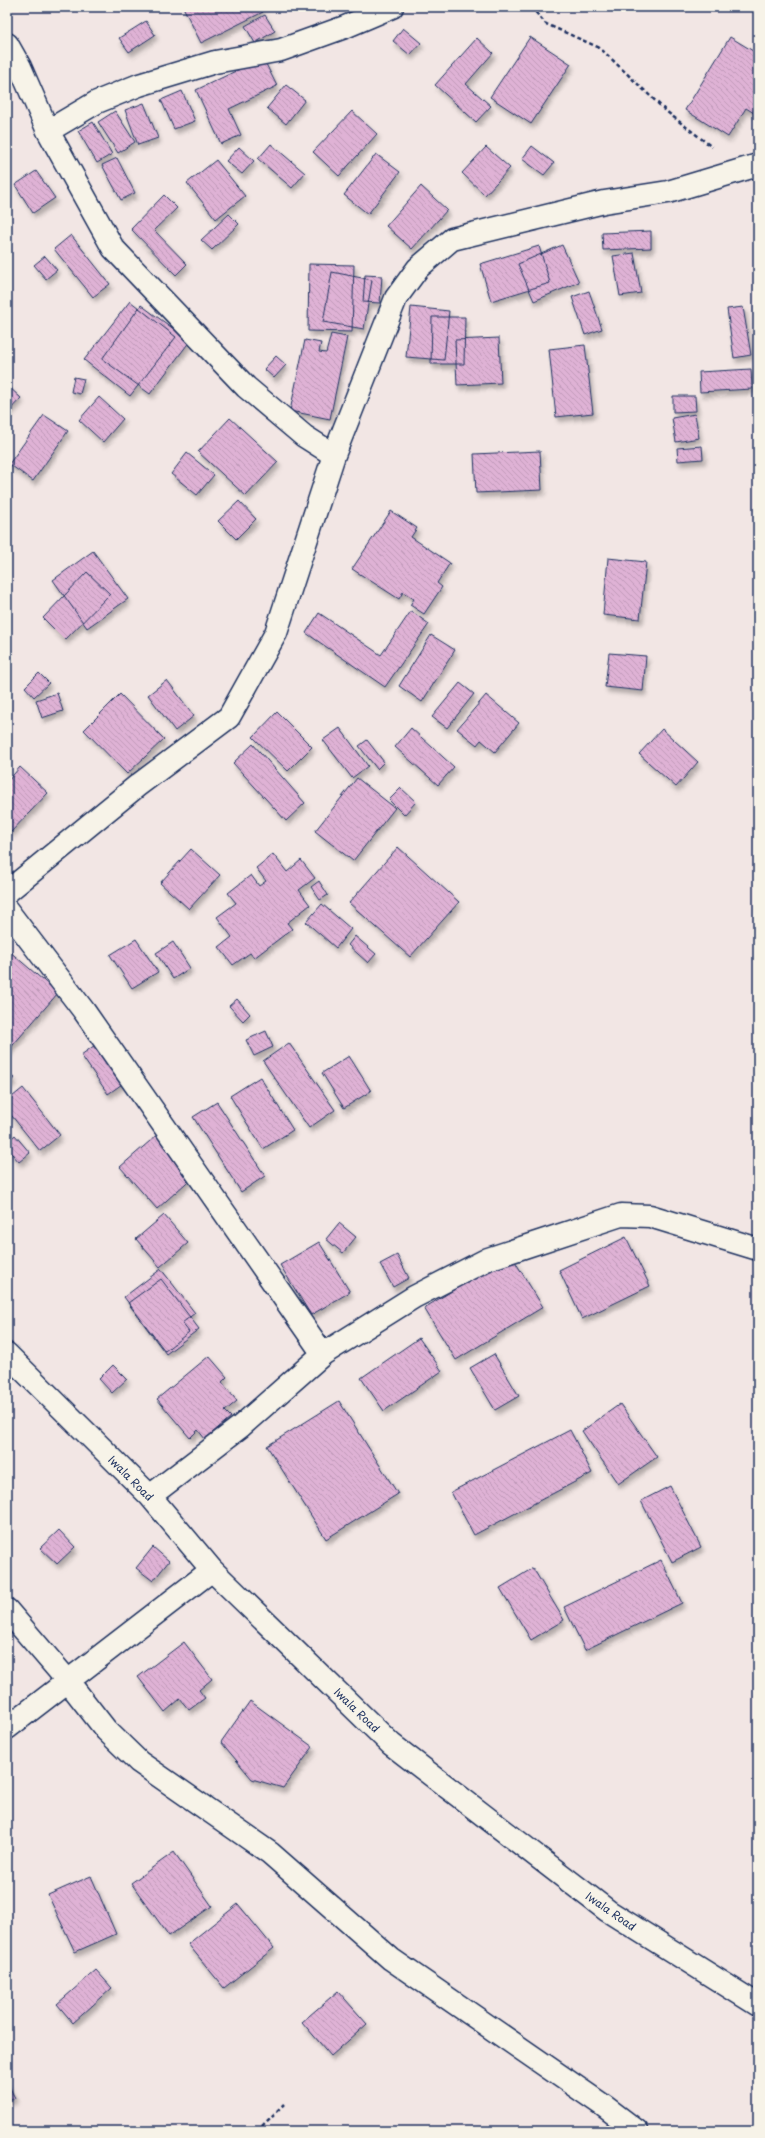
<svg xmlns="http://www.w3.org/2000/svg" width="765" height="2138" font-family="'Playpen Sans',sans-serif">
<defs>
<pattern id="building-back-hatch" width="6" height="6" patternUnits="userSpaceOnUse"><rect width="6" height="6" fill="#dfb2d5"/><path d="M-1 5l2 2M0 0l6 6M5-1l2 2" fill="none" stroke="#bf99b9"/></pattern>
<filter id="shadow"><feDropShadow dx="2.5" dy="4.5" stdDeviation="2" flood-color="#0004"/></filter>
</defs>
<rect width="100%" height="100%" fill="#f2e6e4"/>
<filter id="ink" filterUnits="userSpaceOnUse"><feTurbulence type="fractalNoise" baseFrequency=".025" numOctaves="2"/><feDisplacementMap in="SourceGraphic" scale="8" xChannelSelector="R" yChannelSelector="G"/><feConvolveMatrix kernelMatrix="1 2 1 2 8 2 1 2 1" color-interpolation-filters="sRGB"/></filter>
<g filter="url(#ink)">
<!-- building -->
<path fill="url(#building-back-hatch)" stroke="#1b2f5e" filter="url(#shadow)" d="M183 7H260L263 12 201 43Z
M265 15 275 31 255 43 245 26Z
M146 21 155 35 129 52 119 38Z
M403 28 421 43 410 55 393 41Z
M530 37 571 64 531 124 490 97Z
M730 37 758 54V107L754 113 746 108 728 137 685 110Z
M477 38 493 53 466 84 491 106 476 122 435 85Z
M263 58 277 86 229 109 241 135 221 144 196 90Z
M286 85 305 100 286 124 267 108Z
M182 91 195 121 174 129 161 100Z
M144 103 158 138 138 145 125 110Z
M115 111 135 142 118 153 98 122Z
M352 111 377 134 339 176 313 152Z
M93 122 112 154 97 163 78 131Z
M271 144 305 173 292 188 258 159Z
M532 146 554 163 544 175 522 159Z
M239 147 254 161 242 174 226 161Z
M486 147 510 168 485 195 462 173Z
M376 154 400 172 368 214 344 195Z
M117 158 135 193 121 200 102 165Z
M216 160 245 196 216 219 187 183Z
M36 171 55 198 33 213 15 185Z
M421 186 447 210 412 249 386 226Z
M164 195 177 208 154 230 187 264 176 275 131 229Z
M229 214 239 224 212 250 201 240Z
M651 231V248L603 250 602 233Z
M71 235 110 284 93 297 54 249Z
M562 245 579 282 534 301 518 264Z
M539 246 550 283 491 301 480 264Z
M634 253 641 293 620 296 613 256Z
M45 256 57 270 46 279 34 265Z
M309 264 354 265 352 332 308 331Z
M332 272 372 280 364 329 323 322Z
M365 275 382 276 380 303 363 302Z
M589 291 602 329 585 335 572 297Z
M130 301 176 337 130 396 84 360Z
M141 305 190 341 150 394 102 359Z
M411 307 449 311 444 360 406 357Z
M743 307 751 355 734 358 727 309Z
M432 317H465L464 364H431Z
M331 334 347 337 330 419 290 411 305 340 321 343 319 352 326 353Z
M499 338 501 383 457 385 455 340Z
M585 345 593 413 556 417 549 349Z
M276 356 286 365 274 378 264 369Z
M751 369 752 389 700 392 699 372Z
M74 377 84 379 80 394 71 392Z
M7 385 21 398 7 413Z
M673 396H695L696 411 673 412Z
M99 397 123 419 103 442 79 420Z
M695 414 699 438 676 442 672 418Z
M44 415 68 431 33 481 9 464Z
M230 418 278 462 246 496 198 452Z
M702 446 703 459 678 461 677 448Z
M540 451 542 490 476 493 474 454Z
M187 453 214 475 197 495 171 474Z
M239 501 256 519 236 539 218 521Z
M391 511 417 528 411 537 450 563 437 583 442 587 424 614 410 605 414 599 403 592 399 599 352 569Z
M93 551 128 599 87 628 53 580Z
M608 558 646 562 640 619 603 615Z
M87 572 110 594 65 640 43 618Z
M411 611 429 624 385 687 306 633 319 613 381 655Z
M431 635 455 650 422 702 399 686Z
M609 653 646 656 643 691 605 687Z
M39 673 49 683 34 697 25 687Z
M167 680 194 716 175 731 148 695Z
M460 683 474 694 447 728 432 717Z
M57 693 63 711 42 718 36 700Z
M120 694 164 739 127 774 84 730Z
M486 695 519 723 495 752 481 740 477 745 457 729Z
M277 712 312 747 288 771 253 737Z
M340 728 368 766 352 778 323 740Z
M411 728 454 767 438 785 395 747Z
M662 729 698 762 676 787 639 754Z
M367 740 384 762 377 769 359 746Z
M253 744 305 803 286 821 233 763Z
M20 767 48 793 10 833 7 830V782Z
M357 778 395 808 353 861 315 831Z
M401 788 416 802 404 815 389 800Z
M398 847 459 902 410 957 349 903Z
M191 849 220 875 189 909 160 883Z
M273 854 287 872 301 860 315 878 299 890 310 905 287 923 292 929 254 958 250 953 233 965 219 947 232 937 217 917 236 903 228 893 251 875 259 886 266 881 256 868Z
M319 881 328 895 320 900 311 887Z
M322 904 351 929 336 948 306 922Z
M355 936 376 954 368 963 348 945Z
M136 939 158 972 132 988 110 955Z
M173 942 190 968 173 979 156 953Z
M8 950 58 993 7 1052V951Z
M237 999 250 1014 243 1021 229 1006Z
M266 1031 273 1047 254 1056 246 1040Z
M98 1043 125 1082 108 1094 81 1055Z
M289 1043 335 1110 309 1128 263 1061Z
M349 1056 371 1091 344 1108 322 1073Z
M7 1073 14 1078 7 1087Z
M260 1077 293 1130 263 1149 230 1096Z
M23 1088 60 1135 40 1151 7 1110V1101Z
M217 1102 265 1176 241 1192 193 1117Z
M158 1134 195 1175 157 1209 120 1167Z
M15 1135 30 1153 19 1162 7 1148V1142Z
M164 1215 188 1243 160 1267 136 1239Z
M339 1223 356 1237 343 1253 326 1239Z
M626 1237 650 1286 582 1319 559 1270Z
M319 1242 350 1292 311 1315 280 1265Z
M397 1255 409 1278 393 1287 380 1264Z
M511 1255 543 1307 456 1360 424 1308Z
M161 1269 195 1313 182 1323 189 1332 165 1351 124 1297Z
M161 1279 199 1329 166 1354 128 1303Z
M419 1338 442 1371 384 1411 361 1378Z
M494 1354 519 1396 495 1410 470 1368Z
M209 1356 227 1377 222 1382 237 1401 225 1411 231 1417 205 1439 198 1430 190 1438 157 1399Z
M113 1365 127 1379 112 1393 99 1379Z
M339 1401 398 1494 326 1539 267 1446Z
M620 1404 657 1457 618 1484 582 1431Z
M570 1430 592 1473 474 1535 451 1492Z
M670 1486 701 1547 672 1562 641 1501Z
M59 1530 75 1547 57 1564 40 1548Z
M153 1547 169 1561 153 1581 136 1568Z
M661 1560 682 1603 585 1650 564 1607Z
M533 1568 564 1620 531 1640 500 1588Z
M184 1642 212 1679 199 1690 205 1698 189 1710 180 1699 165 1712 138 1677Z
M250 1701 313 1747 283 1788 252 1779 221 1742Z
M174 1852 212 1906 169 1936 131 1883Z
M91 1876 116 1934 75 1952 48 1895Z
M238 1904 274 1948 224 1988 188 1944Z
M96 1970 112 1988 73 2023 57 2004Z
M338 1991 367 2024 331 2056 302 2022Z
M7 2082 15 2098 7 2102Z"/>
<g fill="none" stroke-linecap="round" stroke-linejoin="round">
<defs>
<path id="minor" d="M7 44 20 67 48 131 113 248 246 387 304 436 334 455
M48 131 97 102 139 85 215 62 281 50 345 27 392 7
M7 892 137 786 229 717 276 633 334 455 396 298 418 268 452 239 604 202 668 192 758 165
M7 910 84 1011 323 1354
M7 1354 150 1496 212 1570 391 1744 608 1911 758 2005
M150 1496 240 1427 323 1354 414 1297 488 1259 621 1215 650 1216 758 1249
M7 1610 67 1680 106 1730 139 1762 270 1853 391 1959 604 2106 637 2131
M7 1728 212 1570"/>
</defs>
<!-- minor casing -->
<use href="#minor" stroke="#1b2f5e" stroke-width="25"/>
<!-- path -->
<path stroke="#1b2f5e" stroke-width="2.5" stroke-dasharray="4 3" stroke-linecap="butt" d="M531 7 546 24 600 48 667 112 712 147
M257 2131 284 2104"/>
<!-- minor -->
<use href="#minor" stroke="#f7f3e8" stroke-width="22"/>
</g>
</g>
<g text-anchor="middle" dominant-baseline="central" stroke-width="3" stroke-linejoin="round" paint-order="stroke">
<!-- street labels -->
<g font-size="11" fill="#1b2f5e" stroke="#f7f3e8">
<text transform="translate(131 1478) rotate(45)">Iwala Road</text>
<text transform="translate(357 1710) rotate(44)">Iwala Road</text>
<text transform="translate(611 1911) rotate(35)">Iwala Road</text>
</g>
</g>
<!-- margin -->
<rect width="765" height="2138" fill="none" stroke="#f7f3e8" stroke-width="24"/>
<rect x="12" y="12" width="741" height="2114" fill="none" stroke="#1b2f5e" stroke-width="1.5" filter="url(#ink)"/>
</svg>
